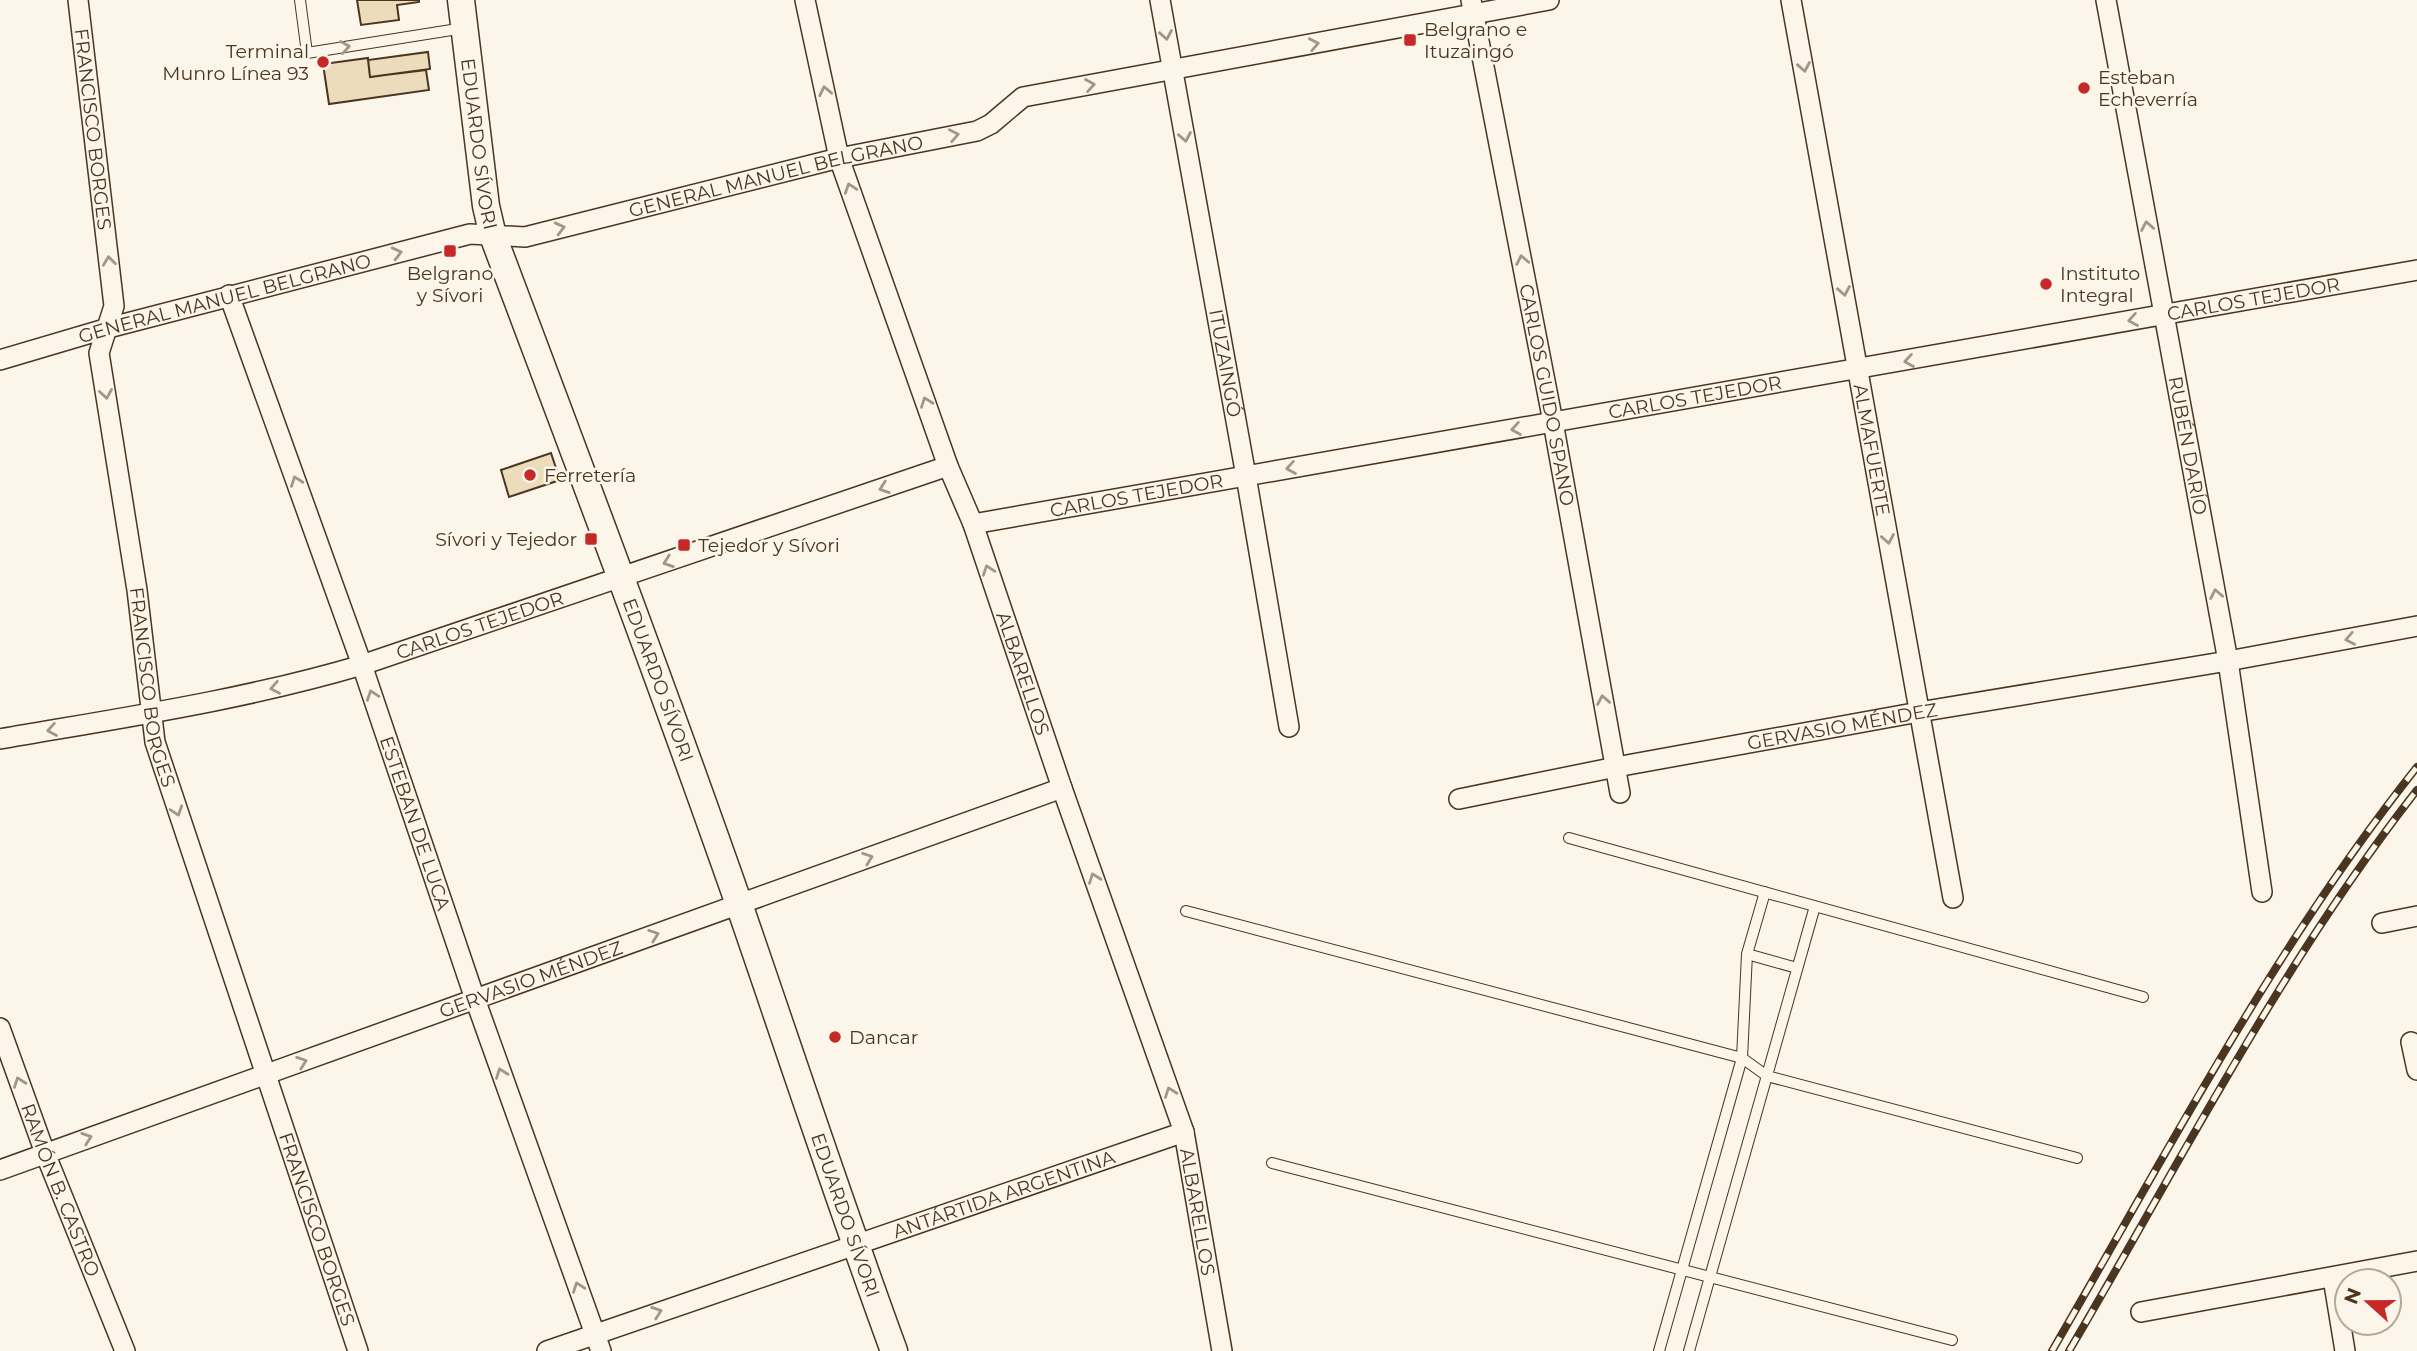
<svg xmlns="http://www.w3.org/2000/svg" width="2417" height="1351" font-family="Montserrat,sans-serif">
<rect width="100%" height="100%" fill="#fbf6e9"/>
<!-- building -->
<path fill="#ecdcbc" stroke="#4a3520" stroke-width="2" d="M357 0H419V2L397 5 399 20 361 25Z
M428 52 430 69 370 77 368 60Z
M368 58 370 77 426 70 429 90 329 104 323 64Z
M551 453 560 480 509 497 501 470Z"/>
<g fill="none" stroke-linecap="round" stroke-linejoin="round">
<defs>
<path id="lane" d="M300 0 307 53 464 28
M1569 838 2143 997
M1186 911 1742 1058 1767 1076 2077 1158
M1747 954 1797 968
M1272 1163 1952 1340
M1659 1351 1742 1058 1747 954 1765 892
M1689 1351 1815 906"/>
<g id="street">
<path id="s1" d="M78 0 114 306 99 353 137 590 155 742 358 1351"/>
<path id="s2" d="M805 0 839 158 948 466 973 524 1062 788 1184 1132 1222 1351"/>
<path id="s3" d="M1160 0 1246 476 1289 727"/>
<path id="s4" d="M1471 0 1553 422 1620 793"/>
<path id="s5" d="M1791 0 1953 898"/>
<path id="s6" d="M2106 0 2228 661 2262 892"/>
<path id="s7" d="M229 295 362 665 475 999 601 1351"/>
<path id="s8" d="M0 360 108 328 470 234 525 237 839 158 977 131 991 124 1023 97 1549 0"/>
<path id="s9" d="M973 524 2417 270"/>
<path id="s10" d="M0 739C121 718 244 700 362 665L948 466"/>
<path id="s11" d="M1459 799 1616 767 1919 712 2228 661 2417 626"/>
<path d="M2382 923 2417 916"/>
<path id="s12" d="M0 1028 45 1153 125 1351"/>
<path d="M2411 1042 2417 1070"/>
<path id="s13" d="M0 1170 1062 788"/>
<path d="M2333 1278 2345 1351"/>
<path d="M2141 1312 2417 1261"/>
<path id="s14" d="M547 1351 1184 1132"/>
</g>
<g id="secondary">
<path id="s15" d="M461 0 486 206 493 236C577 459 661 682 740 907 791 1055 840 1204 894 1351"/>
</g>
</defs>
<!-- lane casing -->
<use href="#lane" stroke="#4a3520" stroke-width="12"/>
<!-- street casing -->
<use href="#street" stroke="#4a3520" stroke-width="22"/>
<!-- secondary casing -->
<use href="#secondary" stroke="#4a3520" stroke-width="29"/>
<!-- lane -->
<use href="#lane" stroke="#fbf6e9" stroke-width="10"/>
<!-- street -->
<use href="#street" stroke="#fbf6e9" stroke-width="19"/>
<!-- secondary -->
<use href="#secondary" stroke="#fbf6e9" stroke-width="26"/>
<defs>
<path id="rail" d="M2052 1351C2167 1153 2274 947 2417 767
M2069 1351C2181 1161 2281 964 2417 790"/>
</defs>
<!-- rail casing -->
<use href="#rail" stroke="#4a3520" stroke-width="8"/>
<!-- rail -->
<use href="#rail" stroke="#fbf6e9" stroke-width="5" stroke-dasharray="16" stroke-linecap="butt"/>
</g>
<!-- one-way arrows -->
<defs><path id="oneway-chevron" d="M-2-3.5L2.5 0L-2 3.5" fill="none" stroke-width="1.6" stroke-linecap="round" stroke-linejoin="round" transform="scale(1.75)"/></defs>
<g stroke="#a29684">
<use href="#oneway-chevron" transform="translate(1166 35) rotate(80)"/>
<use href="#oneway-chevron" transform="translate(1314 44) rotate(-11)"/>
<use href="#oneway-chevron" transform="translate(345 47) rotate(-9)"/>
<use href="#oneway-chevron" transform="translate(1804 67) rotate(80)"/>
<use href="#oneway-chevron" transform="translate(1090 85) rotate(-10)"/>
<use href="#oneway-chevron" transform="translate(825 91) rotate(-102)"/>
<use href="#oneway-chevron" transform="translate(954 135) rotate(-11)"/>
<use href="#oneway-chevron" transform="translate(1185 137) rotate(80)"/>
<use href="#oneway-chevron" transform="translate(850 188) rotate(-109)"/>
<use href="#oneway-chevron" transform="translate(2147 226) rotate(-100)"/>
<use href="#oneway-chevron" transform="translate(560 228) rotate(-14)"/>
<use href="#oneway-chevron" transform="translate(397 253) rotate(-14)"/>
<use href="#oneway-chevron" transform="translate(1522 260) rotate(-101)"/>
<use href="#oneway-chevron" transform="translate(109 261) rotate(-97)"/>
<use href="#oneway-chevron" transform="translate(1844 291) rotate(80)"/>
<use href="#oneway-chevron" transform="translate(2133 320) rotate(170)"/>
<use href="#oneway-chevron" transform="translate(1909 361) rotate(170)"/>
<use href="#oneway-chevron" transform="translate(106 394) rotate(81)"/>
<use href="#oneway-chevron" transform="translate(926 402) rotate(-110)"/>
<use href="#oneway-chevron" transform="translate(1516 429) rotate(170)"/>
<use href="#oneway-chevron" transform="translate(1291 468) rotate(170)"/>
<use href="#oneway-chevron" transform="translate(296 481) rotate(-110)"/>
<use href="#oneway-chevron" transform="translate(884 488) rotate(161)"/>
<use href="#oneway-chevron" transform="translate(1888 539) rotate(80)"/>
<use href="#oneway-chevron" transform="translate(668 562) rotate(161)"/>
<use href="#oneway-chevron" transform="translate(988 570) rotate(-109)"/>
<use href="#oneway-chevron" transform="translate(2216 594) rotate(-101)"/>
<use href="#oneway-chevron" transform="translate(2350 639) rotate(169)"/>
<use href="#oneway-chevron" transform="translate(275 688) rotate(169)"/>
<use href="#oneway-chevron" transform="translate(372 695) rotate(-109)"/>
<use href="#oneway-chevron" transform="translate(1603 700) rotate(-100)"/>
<use href="#oneway-chevron" transform="translate(52 730) rotate(170)"/>
<use href="#oneway-chevron" transform="translate(177 811) rotate(72)"/>
<use href="#oneway-chevron" transform="translate(868 858) rotate(-20)"/>
<use href="#oneway-chevron" transform="translate(1094 878) rotate(-110)"/>
<use href="#oneway-chevron" transform="translate(654 935) rotate(-20)"/>
<use href="#oneway-chevron" transform="translate(302 1062) rotate(-20)"/>
<use href="#oneway-chevron" transform="translate(501 1073) rotate(-110)"/>
<use href="#oneway-chevron" transform="translate(19 1082) rotate(-110)"/>
<use href="#oneway-chevron" transform="translate(1170 1092) rotate(-110)"/>
<use href="#oneway-chevron" transform="translate(87 1138) rotate(-19)"/>
<use href="#oneway-chevron" transform="translate(578 1287) rotate(-110)"/>
<use href="#oneway-chevron" transform="translate(657 1312) rotate(-19)"/>
</g>
<!-- markers -->
<g fill="#c62828" stroke="#fbf6e9" stroke-width="2.5">
<rect x="1403" y="33" width="14" height="14" rx="3.5"/>
<circle cx="323" cy="62" r="7"/>
<circle cx="2084" cy="88" r="7"/>
<rect x="443" y="244" width="14" height="14" rx="3.5"/>
<circle cx="2046" cy="284" r="7"/>
<circle cx="530" cy="475" r="7"/>
<rect x="584" y="532" width="14" height="14" rx="3.5"/>
<rect x="677" y="538" width="14" height="14" rx="3.5"/>
<circle cx="835" cy="1037" r="7"/>
</g>
<g text-anchor="middle" dominant-baseline="central" stroke-width="5" stroke-linejoin="round" paint-order="stroke">
<!-- poi labels -->
<g font-size="19" fill="#4a3520" stroke="#fbf6e9" text-anchor="start">
<text x="1424" y="29">Belgrano e<tspan x="1424" dy="22">Ituzaingó</tspan></text>
<text x="309" y="51" text-anchor="end">Terminal<tspan x="309" dy="22">Munro Línea 93</tspan></text>
<text x="2098" y="77">Esteban<tspan x="2098" dy="22">Echeverría</tspan></text>
<text x="450" y="273" text-anchor="middle">Belgrano<tspan x="450" dy="22">y Sívori</tspan></text>
<text x="2060" y="273">Instituto<tspan x="2060" dy="22">Integral</tspan></text>
<text x="544" y="475">Ferretería</text>
<text x="577" y="539" text-anchor="end">Sívori y Tejedor</text>
<text x="698" y="545">Tejedor y Sívori</text>
<text x="849" y="1037">Dancar</text>
</g>
<!-- street labels -->
<g font-size="19" fill="#4a3520" stroke="#fbf6e9">
<text stroke="none"><textPath href="#s1" startOffset="130">FRANCISCO BORGES</textPath></text>
<text stroke="none"><textPath href="#s15" startOffset="145">EDUARDO SÍVORI</textPath></text>
<text stroke="none"><textPath href="#s8" startOffset="800">GENERAL MANUEL BELGRANO</textPath></text>
<text stroke="none"><textPath href="#s8" startOffset="233">GENERAL MANUEL BELGRANO</textPath></text>
<text stroke="none"><textPath href="#s9" startOffset="1300">CARLOS TEJEDOR</textPath></text>
<text stroke="none"><textPath href="#s3" startOffset="369">ITUZAINGÓ</textPath></text>
<text stroke="none"><textPath href="#s4" startOffset="402">CARLOS GUIDO SPANO</textPath></text>
<text stroke="none"><textPath href="#s9" startOffset="733">CARLOS TEJEDOR</textPath></text>
<text stroke="none"><textPath href="#s6" startOffset="453">RUBÉN DARÍO</textPath></text>
<text stroke="none"><textPath href="#s5" startOffset="457">ALMAFUERTE</textPath></text>
<text stroke="none"><textPath href="#s9" startOffset="166">CARLOS TEJEDOR</textPath></text>
<text stroke="none"><textPath href="#s10" startOffset="494">CARLOS TEJEDOR</textPath></text>
<text stroke="none"><textPath href="#s2" startOffset="709">ALBARELLOS</textPath></text>
<text stroke="none"><textPath href="#s15" startOffset="712">EDUARDO SÍVORI</textPath></text>
<text stroke="none"><textPath href="#s1" startOffset="696">FRANCISCO BORGES</textPath></text>
<text stroke="none"><textPath href="#s11" startOffset="390">GERVASIO MÉNDEZ</textPath></text>
<text stroke="none"><textPath href="#s7" startOffset="560">ESTEBAN DE LUCA</textPath></text>
<text stroke="none"><textPath href="#s13" startOffset="564">GERVASIO MÉNDEZ</textPath></text>
<text stroke="none"><textPath href="#s12" startOffset="173">RAMÓN B. CASTRO</textPath></text>
<text stroke="none"><textPath href="#s14" startOffset="483">ANTÁRTIDA ARGENTINA</textPath></text>
<text stroke="none"><textPath href="#s2" startOffset="1276">ALBARELLOS</textPath></text>
<text stroke="none"><textPath href="#s15" startOffset="1279">EDUARDO SÍVORI</textPath></text>
<text stroke="none"><textPath href="#s1" startOffset="1264">FRANCISCO BORGES</textPath></text>
</g>
</g>
<!-- north arrow -->
<g transform="translate(2368 1302) rotate(291)"><circle r="33" fill="#fbf6e9" stroke="#b4a999" stroke-width="2"/>
<path d="M0-5L12 26L0 18L-12 26Z" fill="#c62828"/>
<text y="-10" font-size="19" font-weight="bold" text-anchor="middle" fill="#4a3520">N</text>
</g>
</svg>
